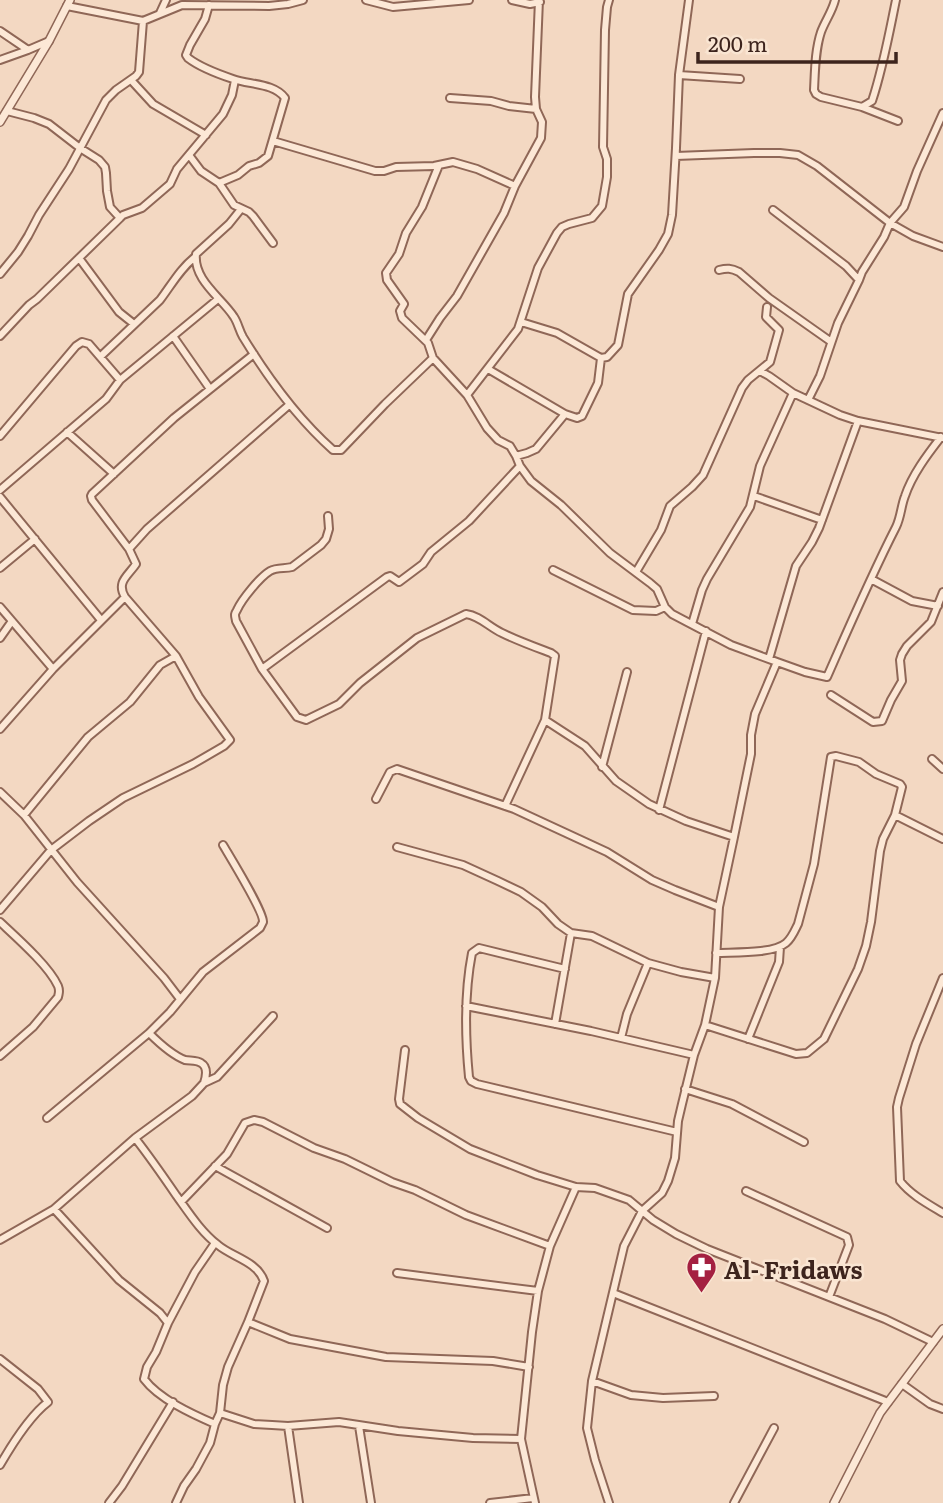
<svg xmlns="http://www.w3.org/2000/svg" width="943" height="1503" font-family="Literata,serif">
<rect width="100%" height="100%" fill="#f3d8c2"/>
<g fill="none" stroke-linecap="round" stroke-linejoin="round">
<defs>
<path id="minor" d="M366 0 393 7 469 0
M512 0 530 4 540 2
M835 0C832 12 825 21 821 32 815 50 815 71 814 90L816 94 821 97 862 107 872 101C883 68 889 34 896 0
M209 5 205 19 190 45 186 55 188 58C201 68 218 74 233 79 250 85 274 83 285 98L268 156 259 163 249 166 238 175 219 183
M67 6 143 21 182 5 269 6 288 4 303 0
M160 13 166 0
M0 31 28 50 49 41
M0 60 28 50
M679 75 740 79
M131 80 153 104 206 135
M450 98 491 101 509 106 536 109
M862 107 898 121
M7 111 34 118 49 124 80 148 99 160 105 167 106 173 107 191 110 207 120 218 123 215 142 208 170 184 177 169 223 114 232 95 235 80
M273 141 375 171H384L396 167 434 166 453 162 477 169 515 186
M189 155 201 171 219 183 234 205 249 212 253 216 273 243
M676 156 754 153H780L798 155 817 166 890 223 913 236 943 247
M439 165 422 207 406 233 399 254 386 273 387 280 404 304 400 311 402 318 428 343 433 358 467 395 487 428 498 440 510 446 516 456 520 466 531 481 561 505 610 553 650 583 657 589 665 607 672 614 731 645 777 662
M241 209 229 224 196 254C193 280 222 298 234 317 238 323 239 330 243 337 268 378 297 418 333 450H341L385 404 433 358
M773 210 846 266 859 280
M79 258 119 312 134 324
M719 270C727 268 731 268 739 272L769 298 830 341
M0 274 18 252 28 236 39 215 69 169 106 100 116 90 136 76 139 72 143 21
M521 322 557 333 601 358 607 357 618 345 628 294 659 250 668 234 672 215 676 148 679 75 689 0
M0 336 29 305 37 299 120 218
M173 336 210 389
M426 340 440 318 457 296 491 236 504 213 515 186 541 138 542 122 536 109 535 97 539 0
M101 356 160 300C172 284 180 269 195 257
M488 369 565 414 577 418 582 416 598 383 601 358
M760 371 769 376 793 393 840 415 858 421 943 438
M467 395 518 329 538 268 557 233 562 227 569 224 592 218 602 206 607 177V159L603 147 605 30 607 7 609 0
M808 400 820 376 838 323 859 280 862 272 884 237 890 223 904 207 917 171 943 113
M67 432 114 474
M0 436 76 346 82 342 89 344 120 380
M516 456 527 453 536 449 565 414
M0 490 106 399 120 380 218 299
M754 496 822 520
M0 497 101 620
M328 516 329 529 326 539 321 545 292 567C285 569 277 567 270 571 260 577 242 599 237 610 234 615 235 615 236 621L262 669 297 717 306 720 339 704 360 683 417 638 466 614C480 616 489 627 502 633 518 641 535 647 551 653L555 656 545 720 585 746 616 781 649 804 686 821 734 837 719 907 715 978 705 1025 694 1055 682 1104 678 1121 675 1158 668 1181 662 1193 642 1211 624 1246 592 1381 587 1428 595 1460 609 1503
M129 549 92 500 91 496 92 494 174 418 254 354
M0 568 35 539
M553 570 633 610 656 611 665 607
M636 572 661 530 670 506 692 487 703 475 742 388 748 380 770 362 779 330 766 317 767 307
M871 579 912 601 938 606
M0 607 53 669
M692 624 702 590 707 579 750 507 760 466 793 393
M0 638 12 621
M769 659 796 566 812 542 819 528 858 421
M262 669 387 577 390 576 399 582 423 564 431 552 469 521 520 466
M831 695 873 722 882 721 891 700 902 681 900 660 902 654 907 646 931 622 943 592
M0 729 53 669 125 597C116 582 128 576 136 564L129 549 147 529 289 405
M932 759 943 769
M602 767 627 672
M0 792 24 815 77 882 164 978 180 999
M376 799 390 772 397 769 514 809 607 852 652 880 675 890 719 907
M505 806 545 720
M659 810 706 631
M24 815 88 737 130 702 160 665 176 656
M895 815 943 839
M734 837 751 754V735L755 714 777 662 805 672 827 677C849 627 871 576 896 527 901 517 901 506 905 496 912 475 927 455 941 437
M397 847 463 865 498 881 521 892 542 907 558 924 571 933 592 936 648 963 681 972 715 978
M0 910 51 850 89 821 123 798 193 764 224 746 230 740 199 697 176 656 125 597
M0 922C16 937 49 966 58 986 60 991 59 992 58 997L33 1027 0 1056
M565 969 479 948 472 953C464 994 465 1036 469 1077L471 1081 477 1084 677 1132
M943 978 916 1044 899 1098 897 1107 900 1181C911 1195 928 1204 943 1213
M466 1006 591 1031 694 1055
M555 1024 571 933
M705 1025 796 1054 807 1053 824 1039 858 969 866 946 871 922 880 851 883 839 895 815 902 787 900 784 876 774 859 762 836 756 831 757 814 864 798 924C795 930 792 938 786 943 773 954 734 952 716 953
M149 1033C159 1043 172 1055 185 1060 190 1061 197 1060 201 1063 208 1067 206 1077 204 1083
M621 1038 627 1014 648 963
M748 1039 779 962 780 947
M405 1050 399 1099 400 1104 418 1118 470 1149 537 1175 576 1187 595 1188 629 1200 653 1220 676 1234 707 1249 885 1319 933 1342
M685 1089 732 1104 804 1142
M47 1118 149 1033 170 1012 203 972 260 928C261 926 262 924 263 922 264 912 230 857 223 845
M135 1138C149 1156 163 1176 176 1195 189 1213 201 1232 218 1245 232 1257 257 1261 264 1281L248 1322 228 1367 223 1385 220 1413 215 1424 210 1443 196 1469 184 1486 176 1503
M215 1166 327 1228
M746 1191 847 1237 849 1245 829 1297
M181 1202 227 1154 245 1123 254 1120 263 1122 314 1148 345 1159 392 1182 415 1190 466 1215 550 1246
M54 1209 119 1280 160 1313 168 1323 156 1352 147 1367 144 1379C159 1399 192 1414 215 1424
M0 1240 54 1209 135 1138 192 1096 204 1083 217 1077 273 1016
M397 1273 538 1291
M613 1293 888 1402
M248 1322 290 1339 386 1357 493 1361 529 1367
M168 1323 195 1272 215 1243
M0 1359 38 1389 48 1402C31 1415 11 1446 0 1465
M592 1381 631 1395 663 1398 714 1396
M902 1384 930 1404 943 1409
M220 1413 254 1424 272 1425 288 1426 339 1422 398 1431 473 1438 521 1439
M288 1426 299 1503
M359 1426 371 1503
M109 1503 122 1486 173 1402
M490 1503 533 1498
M535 1503 521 1439 532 1332 538 1291 550 1246 576 1187
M734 1503 774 1428"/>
<path id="tertiary" d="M0 122 49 41 70 0
M834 1503 880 1413 943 1329"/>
</defs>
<!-- minor casing -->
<use href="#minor" stroke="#8f6757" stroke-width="10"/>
<!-- tertiary casing -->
<use href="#tertiary" stroke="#8f6757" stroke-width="10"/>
<!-- minor -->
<use href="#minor" stroke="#fce8d6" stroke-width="6"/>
<!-- tertiary -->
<use href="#tertiary" stroke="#fce8d6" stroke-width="7"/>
</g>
<!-- icons -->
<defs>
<symbol id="pharmacy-pin" viewBox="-11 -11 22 30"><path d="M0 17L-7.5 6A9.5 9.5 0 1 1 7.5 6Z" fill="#a42041" stroke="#f9e5d2"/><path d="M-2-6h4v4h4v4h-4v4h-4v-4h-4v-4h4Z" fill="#fff"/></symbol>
</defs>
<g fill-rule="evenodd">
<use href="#pharmacy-pin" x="684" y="1250" width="35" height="47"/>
</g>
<g text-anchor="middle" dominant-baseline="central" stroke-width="5" stroke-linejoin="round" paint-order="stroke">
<!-- poi labels -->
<g font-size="24" font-weight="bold" fill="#3d241d" stroke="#f9e5d2" text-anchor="start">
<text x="724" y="1268">Al- Fridaws</text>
</g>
</g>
<!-- scale -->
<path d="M698 52v10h198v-10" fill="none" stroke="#3d241d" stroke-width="3.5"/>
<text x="708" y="52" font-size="21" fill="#3d241d" stroke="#f9e5d2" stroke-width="5" paint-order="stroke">200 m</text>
</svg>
